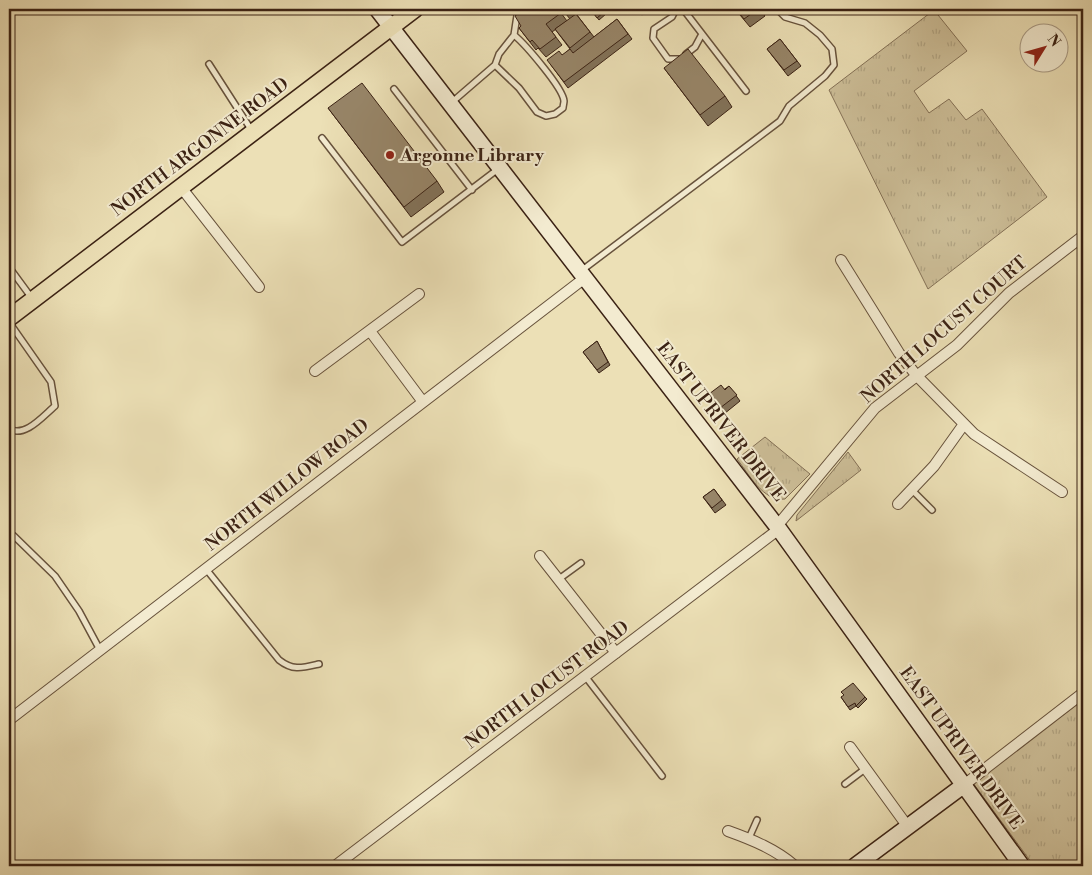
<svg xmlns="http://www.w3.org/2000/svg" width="1092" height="875" font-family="'Libre Bodoni',serif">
<defs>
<pattern id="grass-tufts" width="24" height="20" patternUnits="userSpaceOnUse" patternTransform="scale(1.25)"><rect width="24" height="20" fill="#cec09a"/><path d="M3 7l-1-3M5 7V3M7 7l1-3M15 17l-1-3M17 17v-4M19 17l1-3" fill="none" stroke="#b2a584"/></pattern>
</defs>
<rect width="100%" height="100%" fill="#ece0b6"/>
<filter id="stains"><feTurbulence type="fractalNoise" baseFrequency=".004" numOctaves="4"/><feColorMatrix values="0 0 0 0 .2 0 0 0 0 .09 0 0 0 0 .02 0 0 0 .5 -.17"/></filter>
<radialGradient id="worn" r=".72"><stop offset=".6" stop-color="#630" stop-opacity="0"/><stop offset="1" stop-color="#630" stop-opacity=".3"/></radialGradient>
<!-- grass -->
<path fill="url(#grass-tufts)" stroke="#847157" d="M934 10 967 51 914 91 929 113 949 99 966 120 982 109 1047 197 928 289 829 90Z
M765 437 810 474 785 499C763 502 749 474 737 459Z
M848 452 861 470 796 521 797 515Z
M1079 703 1083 708V866H1034L973 783Z"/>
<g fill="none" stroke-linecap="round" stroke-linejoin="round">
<defs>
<path id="lane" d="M640 9 642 11
M676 9 672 17 654 29 653 38 668 59H679
M683 9 746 91
M686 54 695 47 702 34
M209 64 252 131
M495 65 519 88 537 112 546 116 555 114 563 108C563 106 564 103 564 101 563 88 525 44 514 35
M394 89 472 190
M451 103 495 65 499 54 514 35 518 9
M322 138 402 242 498 169
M9 267 31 297
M581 271 780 121 789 106 825 76 834 65 832 49 820 35 805 23 785 17 777 9
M9 322 51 382 55 406C43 416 25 438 9 429
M912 490 932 510
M14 536 55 576 79 611 100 650
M206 569 279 660C293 671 302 668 319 664
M559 579 581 563
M585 676 662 776
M845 784 865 769
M749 838 757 820"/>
<path id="street" d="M180 186 259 287
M841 260 899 353 916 375 974 434 1062 492
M370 331 423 402
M315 371 419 294
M898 504 934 466 964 424
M777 526 875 408 957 345 1009 293 1083 236
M540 556 616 653
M9 720 586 277
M850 747 908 827
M964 785 1083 693
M728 831C753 840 775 849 795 866
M335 866 779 529"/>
<path id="secondary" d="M377 9 779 529 1022 866
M855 866 964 785"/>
<path id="primary" d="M9 318 415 9"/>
</defs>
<!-- lane casing -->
<use href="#lane" stroke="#67523c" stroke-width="8"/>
<!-- street casing -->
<use href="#street" stroke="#67523c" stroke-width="12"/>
<!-- secondary casing -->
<use href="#secondary" stroke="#3b2214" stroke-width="18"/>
<!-- primary casing -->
<use href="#primary" stroke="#3b2214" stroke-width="19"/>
<!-- lane -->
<use href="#lane" stroke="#f3ebd0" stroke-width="5"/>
<!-- street -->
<use href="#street" stroke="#f3ebd0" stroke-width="10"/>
<!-- secondary -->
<use href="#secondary" stroke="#f3ebd0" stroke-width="15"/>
<!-- primary -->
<use href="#primary" stroke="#ece0b6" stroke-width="16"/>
</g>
<!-- wall -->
<path fill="#827259" stroke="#3b2214" d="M558 9 567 21 552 32 562 45 546 57 538 48 536 50 519 28 536 10Z
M562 9H585L577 15 594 37 617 19 632 39 568 88 551 65 570 49 555 29 570 19Z
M602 9 606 14 599 20 591 10Z
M735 9H760L765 16 750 27Z
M780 39 801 66 788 76 767 49Z
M664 68 725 96 732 107 708 126Z
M328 108 437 181 444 192 411 217Z
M597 341 610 365 599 373 583 352Z
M729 386 740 401 724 414 721 410 717 414 708 401Z
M714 489 726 505 715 513 703 497Z
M841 697H865L867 699 858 708 856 706 850 710Z"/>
<!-- building -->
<path fill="#978568" stroke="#3b2214" d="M524 9H535L536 10 537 9H558L561 13 546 24 556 37 540 49 532 40 530 42 519 28 521 26 515 16Z
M563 9H569L565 12Z
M593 9H602L604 12 597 18 591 10Z
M736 9H758L744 19Z
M576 14 590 32 570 48 555 29Z
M617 19 628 34 564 82 547 60 559 51 562 55 570 49 573 53Z
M780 39 797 61 784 70 767 49Z
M688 49 725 96 700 115 664 68Z
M362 83 437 181 404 207 328 108Z
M597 341 608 362 597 370 583 352Z
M721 385 725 390 729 386 737 395 720 408 718 405 714 408 708 401 712 398 709 394Z
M714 489 722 500 712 508 703 497Z
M853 683 865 697 856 706 855 703 848 707 841 697 844 695 841 692Z"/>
<!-- markers -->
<circle fill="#8f2418" stroke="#f3ebd0" stroke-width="2" cx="390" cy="155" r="5"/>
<g text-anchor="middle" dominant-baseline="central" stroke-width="4" stroke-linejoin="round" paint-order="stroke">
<!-- street labels -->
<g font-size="18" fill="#3b2214" stroke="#f3ebd0">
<text transform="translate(200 147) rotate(-37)">NORTH ARGONNE ROAD</text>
<text transform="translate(944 330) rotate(-41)">NORTH LOCUST COURT</text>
<text transform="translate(721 422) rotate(52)">EAST UPRIVER DRIVE</text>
<text transform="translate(287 485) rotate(-38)">NORTH WILLOW ROAD</text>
<text transform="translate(547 685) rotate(-37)">NORTH LOCUST ROAD</text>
<text transform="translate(961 748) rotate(54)">EAST UPRIVER DRIVE</text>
</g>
<!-- poi labels -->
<g font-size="18" font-weight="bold" fill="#3b2214" stroke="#f3ebd0" text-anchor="start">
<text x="400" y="155">Argonne Library</text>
</g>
</g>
<!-- margin -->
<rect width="1092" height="875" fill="none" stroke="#ece0b6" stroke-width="30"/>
<rect x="10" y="10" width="1072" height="855" fill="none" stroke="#3b2214" stroke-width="2.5"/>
<rect x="15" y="15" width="1062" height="845" fill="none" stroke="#3b2214"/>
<!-- north arrow -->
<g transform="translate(1044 48) rotate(53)"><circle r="24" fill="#f3ebd0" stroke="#a99b85"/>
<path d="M0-4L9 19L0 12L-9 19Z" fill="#8f2418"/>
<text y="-8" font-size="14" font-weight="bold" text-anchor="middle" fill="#3b2214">N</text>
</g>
<rect width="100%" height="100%" filter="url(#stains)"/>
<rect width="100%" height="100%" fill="url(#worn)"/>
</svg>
